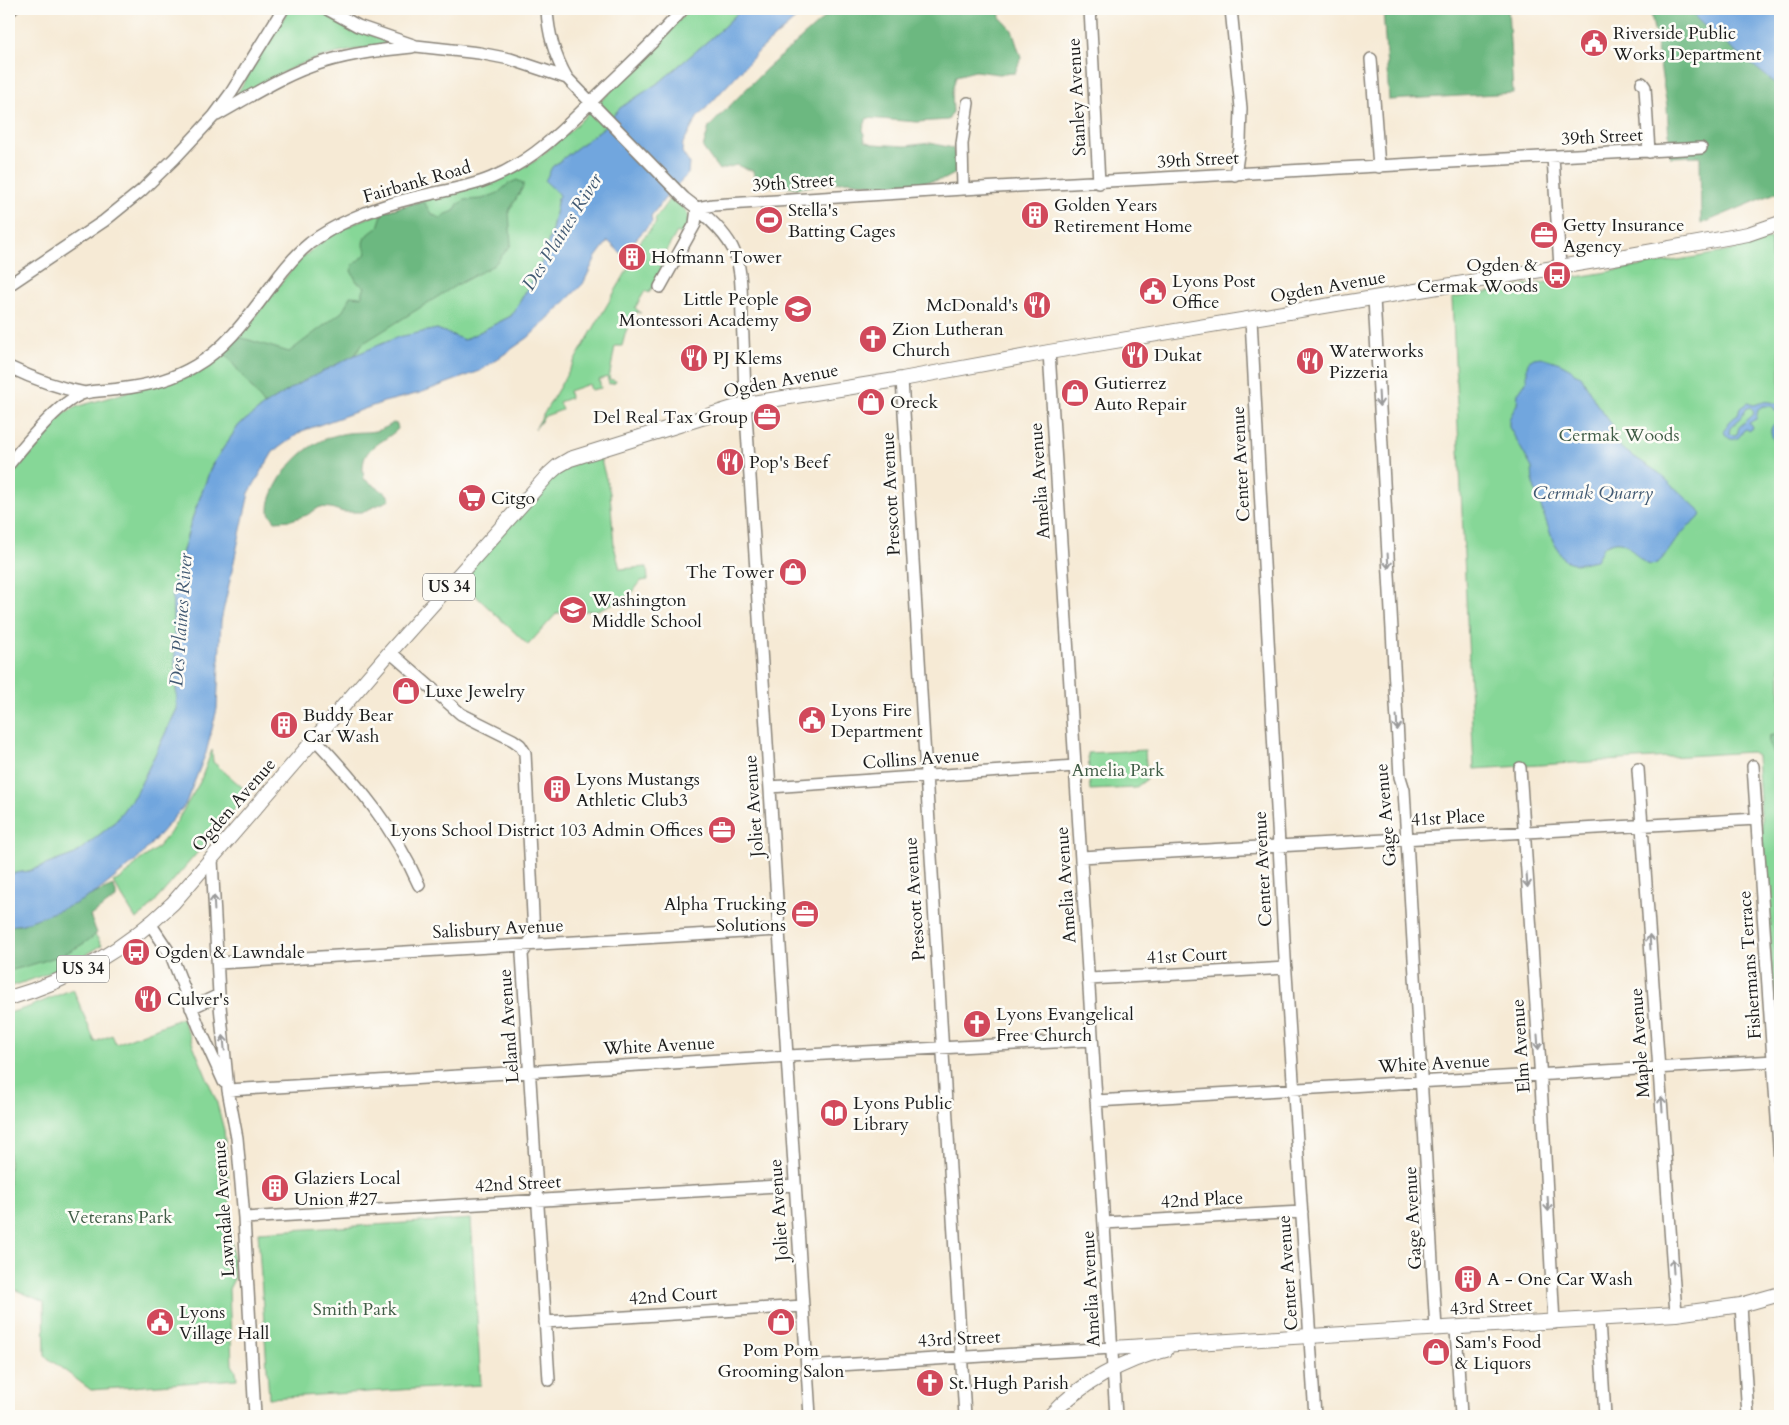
<svg xmlns="http://www.w3.org/2000/svg" width="1789" height="1425" font-family="Cardo,serif">
<rect width="100%" height="100%" fill="#fdfcf7"/>
<filter id="ink" filterUnits="userSpaceOnUse"><feTurbulence type="fractalNoise" baseFrequency=".02" numOctaves="2"/><feDisplacementMap in="SourceGraphic" scale="10" xChannelSelector="R" yChannelSelector="G"/><feConvolveMatrix kernelMatrix="1 2 1 2 8 2 1 2 1" color-interpolation-filters="sRGB"/></filter>
<filter id="wash" filterUnits="userSpaceOnUse"><feTurbulence type="fractalNoise" baseFrequency=".0096" numOctaves="4" result="noise"/><feDisplacementMap in="SourceGraphic" scale="20" xChannelSelector="R" yChannelSelector="G"/><feGaussianBlur stdDeviation="1.12" result="paint"/><feColorMatrix in="noise" values="0 0 0 0 0 0 0 0 0 0 0 0 0 0 0 0 0 1.4 0 .05"/><feComposite in="paint" operator="in"/></filter>
<g filter="url(#wash)">
<rect width="100%" height="100%" fill="#f6ead5"/>
<!-- green -->
<path fill="#86d797" stroke="#517a5a" d="M289 9H320L339 22 388 42 389 44C362 49 335 52 309 61 284 70 261 85 237 97L236 95Z
M689 9H742L716 34 661 81 620 108 603 128 552 167 560 195 558 198 552 230 539 270 511 316 464 340 437 329 355 355 300 383 265 405 239 425 212 465 192 519 172 589 177 709 137 792 113 824 75 854 29 871 9 874V470L47 430 66 412 76 407 121 394 223 351 239 337 299 260 322 242 334 234 357 222 389 210 507 176 535 161 571 130 655 48Z
M671 197C688 211 693 214 683 235L677 232 658 265 663 268 649 293 645 291 635 308 641 313 636 312 626 331 622 346H615L609 379 616 381 615 383 609 384 607 377 599 380 601 388 591 390 589 384 569 391 570 398 559 402 562 410 545 416 535 429 628 269 627 267 629 265 633 269 644 257 634 249 656 223 655 219Z
M1780 235V1100L1757 756 1751 752 1474 769 1452 298 1720 253 1752 245Z
M599 453 610 493 614 546 620 569 647 567 648 580 641 581 630 596 598 610 557 613 528 645 458 579 551 475Z
M212 750 213 762 249 793 146 912 136 919 113 882 120 879 130 871 139 861 156 849 170 833 200 782Z
M1145 750 1147 779 1135 788 1090 790 1088 753Z
M75 904 102 945C73 964 42 977 9 987V926L23 924Z
M73 989 95 1042 112 1035 116 1044 182 1018 216 1100 224 1130 228 1170 234 1279 229 1289 232 1365 236 1371 237 1379 91 1390 45 1356 44 1302 9 1287V1013L29 1007Z
M471 1219 481 1385 269 1398 258 1232Z"/>
<!-- forest -->
<path fill="#6cb880" stroke="#446a4e" d="M834 9H999L1000 17 1012 30 1021 58 1015 73 999 74 975 71 956 76 952 92 953 112 948 120 917 122 867 118 863 129 865 141 873 144 906 146 930 143 953 148 958 172 945 179 908 185H878L847 181 799 188 756 185 753 171 736 165 719 170 703 148 709 127 765 70Z
M1383 9H1508L1513 93 1389 100Z
M1649 9H1687L1704 26 1780 83V191L1701 224 1700 156 1670 157 1667 106 1651 13Z
M517 180 523 183V187L509 211 511 245 494 265 455 286 362 344 355 355 300 383 265 405 223 351 239 337 289 352 343 311 350 296 361 297 365 287 357 282 351 271 353 265 367 253 363 243 365 237 378 227 383 212 420 202 425 203C429 211 431 216 442 218L444 215 454 211 458 204 465 200 482 199 498 193 508 184Z
M1780 235V285C1772 267 1770 259 1771 239Z
M393 423 397 424 398 429C379 447 358 446 364 479L387 494 390 500 362 512H343L331 508 320 507 307 515 291 520 275 521 269 513C269 508 269 503 271 498 281 468 310 439 342 434 361 430 375 436 393 423Z
M1780 733V771L1768 743 1769 736Z
M113 886 116 892V898L90 916 97 933C76 954 37 963 9 971V926L23 924Z"/>
<!-- water -->
<path fill="#71a6de" stroke="#46617d" fill-rule="evenodd" d="M742 9H807L760 50 697 118 683 143 682 152 689 163 688 174 670 192 651 216 652 222 622 254 608 241 596 257 583 284 529 337 480 371 420 393 384 402 302 431 273 452 249 493 221 621 217 709 206 753 185 805 138 859 97 892 75 904 23 924 9 926V874L29 871 75 854 113 824 137 792 177 709 172 589 192 519 212 465 239 425 265 405 300 383 355 355 398 337 437 329 464 340 511 316 539 270 552 230 558 198 560 195 545 181 552 167 603 128 620 108 661 81 716 34Z
M1687 9H1780V88C1749 60 1716 40 1687 9Z
M1541 357 1560 363 1571 369 1574 373 1581 376 1596 403 1613 426 1617 442 1621 448 1659 473 1702 513C1698 522 1686 527 1680 535 1673 543 1668 553 1661 560 1644 577 1634 544 1620 542 1614 541 1609 544 1604 546L1596 560 1576 564 1564 560 1553 541 1533 484 1532 468 1509 427V419L1517 404 1518 393 1527 380V366L1529 361 1534 358Z
M1763 402C1769 401 1774 402 1779 406L1780 413 1778 414 1772 406H1763L1758 409 1756 419 1749 423 1752 428 1748 431 1746 429 1743 431C1739 441 1729 443 1724 432 1726 425 1732 418 1738 415L1740 408 1747 403 1754 405ZM1750 407 1754 411 1753 415 1739 427 1737 434 1734 435 1729 434 1730 428 1742 417 1745 409Z
M1780 420V446C1770 439 1766 426 1780 420Z"/>
</g>
<g filter="url(#ink)">
<g fill="none" stroke-linecap="round" stroke-linejoin="round">
<defs>
<path id="minor" d="M327 9 358 26 416 46 479 53 510 59 567 78
M547 9C548 33 555 57 567 78L684 198C700 210 723 230 732 247 743 267 741 296 742 318 744 350 744 382 746 414L810 1416
M1090 9 1099 183
M1231 9 1241 108 1240 141 1235 175
M9 12 12 9
M1371 59 1379 167
M1642 83 1645 87 1649 152
M217 115C251 96 286 73 324 62 353 53 382 50 412 47
M1553 157 1560 267
M963 189 962 144 968 103
M697 208 713 205 963 189 1701 148
M9 285 104 221 141 191 174 159 214 116 231 93 283 9
M660 287 695 224 697 208
M1374 298 1400 777 1404 790 1436 1329
M1251 319 1285 958 1315 1416
M1049 352 1116 1416
M9 367C34 379 58 388 85 393
M902 379 965 1416
M9 464C25 445 61 399 85 393 96 390 108 391 119 389 146 386 172 380 195 366 228 347 250 314 273 284 284 269 295 255 310 243 335 224 371 209 401 201 431 192 462 190 491 178 535 160 567 126 600 93 628 66 658 39 683 9
M390 652 461 714 513 740 520 745 525 753 534 935 522 954 549 1380
M315 739C358 785 393 826 419 885
M1753 766 1780 1162
M1520 768 1540 1065 1554 1323
M1638 769 1676 1314
M770 787 1075 766
M1081 857 1757 819
M212 859 219 995 228 1090 237 1138 244 1218 255 1416
M151 925 171 955 199 1027 224 1082
M218 963 779 930
M1089 979 1286 968
M191 1008 219 995
M228 1090 788 1056 1092 1040
M1096 1101 1774 1061
M244 1218 795 1185
M1104 1223 1302 1212
M1741 1305 1748 1416
M1599 1320 1605 1416
M545 1322 803 1306
M1456 1328 1461 1416
M807 1367 1112 1348"/>
<path id="major" d="M9 998C74 979 124 950 173 903L390 652 549 474 558 466 570 459 746 404 902 379 1049 352 1631 255 1748 234 1780 223
M1112 1348 1676 1314 1741 1305 1780 1294
M1050 1416C1078 1385 1125 1359 1166 1350"/>
</defs>
<!-- minor casing -->
<use href="#minor" stroke="#898378" stroke-width="14"/>
<!-- major casing -->
<use href="#major" stroke="#898378" stroke-width="16"/>
<!-- minor -->
<use href="#minor" stroke="#fff" stroke-width="11"/>
<!-- major -->
<use href="#major" stroke="#fff" stroke-width="14"/>
</g>
<!-- one-way arrows -->
<defs><path id="oneway-shaft" d="M-6 0H5M1.5-3L5.5 0L1.5 3" fill="none" stroke-width="1.6" stroke-linecap="round" stroke-linejoin="round" transform="scale(1.25)"/></defs>
<g stroke="#999">
<use href="#oneway-shaft" transform="translate(1379 399) rotate(87)"/>
<use href="#oneway-shaft" transform="translate(1388 561) rotate(87)"/>
<use href="#oneway-shaft" transform="translate(1397 723) rotate(87)"/>
<use href="#oneway-shaft" transform="translate(1527 880) rotate(86)"/>
<use href="#oneway-shaft" transform="translate(214 903) rotate(-93)"/>
<use href="#oneway-shaft" transform="translate(1650 942) rotate(-94)"/>
<use href="#oneway-shaft" transform="translate(1538 1042) rotate(86)"/>
<use href="#oneway-shaft" transform="translate(224 1043) rotate(-95)"/>
<use href="#oneway-shaft" transform="translate(1662 1104) rotate(-94)"/>
<use href="#oneway-shaft" transform="translate(1548 1204) rotate(87)"/>
<use href="#oneway-shaft" transform="translate(1673 1266) rotate(-94)"/>
</g>
</g>
<!-- icons -->
<defs>
<symbol id="civic-disc" viewBox="-11 -11 22 22"><circle r="9.5" fill="#d1495b" stroke="#fdfcf7"/><path d="M-.6-6.5H3V-4.5H.6V-3L4-1V1h2V6H-6V1h2V-1L-.6-3ZM-1.2 2.5V6h2.4V2.5Z" fill="#fff"/></symbol>
<symbol id="building-disc" viewBox="-11 -11 22 22"><circle r="9.5" fill="#d1495b" stroke="#fdfcf7"/><path d="M-4-6H4V6H1V3H-1V6H-4ZM-2.5-4.3h1.7v1.8h-1.7ZM.8-4.3h1.7v1.8H.8ZM-2.5-1h1.7V.8h-1.7ZM.8-1h1.7V.8H.8Z" fill="#fff"/></symbol>
<symbol id="stadium-disc" viewBox="-11 -11 22 22"><circle r="9.5" fill="#d1495b" stroke="#fdfcf7"/><path d="M0-5a6.5 5 0 1 0 0 10a6.5 5 0 1 0 0-10ZM-3.5-1.8h7v3.6h-7Z" fill="#fff"/></symbol>
<symbol id="office-disc" viewBox="-11 -11 22 22"><circle r="9.5" fill="#d1495b" stroke="#fdfcf7"/><path d="M-6-3h4V-5.5h4V-3h4V5H-6ZM-1-4.5V-3h2v-1.5ZM-6 0V1H6V0Z" fill="#fff"/></symbol>
<symbol id="bus-disc" viewBox="-11 -11 22 22"><circle r="9.5" fill="#d1495b" stroke="#fdfcf7"/><path d="M-5-6H5V4H4V6H2V4H-2V6H-4V4H-5ZM-3.5-4V0h7V-4ZM-3.5 1.2v1.5H-2V1.2ZM2 1.2v1.5H3.5V1.2Z" fill="#fff"/></symbol>
<symbol id="restaurant-disc" viewBox="-11 -11 22 22"><circle r="9.5" fill="#d1495b" stroke="#fdfcf7"/><path d="M-5-6h1v4h1v-4h1v4h1v-4h1v5L-1.5 .5V6h-2V.5L-5-1ZM5-6V6H3V1.5H1.5Q1.5-4 5-6Z" fill="#fff"/></symbol>
<symbol id="school-disc" viewBox="-11 -11 22 22"><circle r="9.5" fill="#d1495b" stroke="#fdfcf7"/><path d="M0-5L7-2L0 1L-7-2ZM-4 1L0 2.5L4 1V4Q0 6-4 4Z" fill="#fff"/></symbol>
<symbol id="church-disc" viewBox="-11 -11 22 22"><circle r="9.5" fill="#d1495b" stroke="#fdfcf7"/><path d="M-1.2-6h2.4v3.5h3.3v2.4h-3.3V6h-2.4V-.1h-3.3v-2.4h3.3Z" fill="#fff"/></symbol>
<symbol id="shop-disc" viewBox="-11 -11 22 22"><circle r="9.5" fill="#d1495b" stroke="#fdfcf7"/><path d="M-5-2.5h2.3a2.7 3.5 0 0 1 5.4 0H5L5.5 6h-11ZM-1.5-2.5h3a1.5 2.3 0 0 0-3 0Z" fill="#fff"/></symbol>
<symbol id="supermarket-disc" viewBox="-11 -11 22 22"><circle r="9.5" fill="#d1495b" stroke="#fdfcf7"/><path d="M-6-5.5h2.5l.6 2H6L4.5 2H-2.5L-4.4-4H-6ZM-1.5 3.2a1.3 1.3 0 1 0 .1 0ZM3 3.2a1.3 1.3 0 1 0 .1 0Z" fill="#fff"/></symbol>
<symbol id="library-disc" viewBox="-11 -11 22 22"><circle r="9.5" fill="#d1495b" stroke="#fdfcf7"/><path d="M-6-4Q-3-5.5-.7-3.5V5Q-3 3-6 4ZM6-4Q3-5.5 .7-3.5V5Q3 3 6 4Z" fill="#fff"/></symbol>
</defs>
<g fill-rule="evenodd">
<use href="#civic-disc" x="1578" y="27" width="32" height="32"/>
<use href="#building-disc" x="1019" y="199" width="32" height="32"/>
<use href="#stadium-disc" x="753" y="204" width="32" height="32"/>
<use href="#office-disc" x="1528" y="219" width="32" height="32"/>
<use href="#building-disc" x="616" y="241" width="32" height="32"/>
<use href="#bus-disc" x="1541" y="259" width="32" height="32"/>
<use href="#civic-disc" x="1137" y="275" width="32" height="32"/>
<use href="#restaurant-disc" x="1021" y="289" width="32" height="32"/>
<use href="#school-disc" x="782" y="293" width="32" height="32"/>
<use href="#church-disc" x="857" y="323" width="32" height="32"/>
<use href="#restaurant-disc" x="1119" y="339" width="32" height="32"/>
<use href="#restaurant-disc" x="678" y="342" width="32" height="32"/>
<use href="#restaurant-disc" x="1294" y="345" width="32" height="32"/>
<use href="#shop-disc" x="1059" y="377" width="32" height="32"/>
<use href="#shop-disc" x="855" y="386" width="32" height="32"/>
<use href="#office-disc" x="751" y="401" width="32" height="32"/>
<use href="#restaurant-disc" x="714" y="446" width="32" height="32"/>
<use href="#supermarket-disc" x="456" y="482" width="32" height="32"/>
<use href="#shop-disc" x="777" y="556" width="32" height="32"/>
<use href="#school-disc" x="557" y="594" width="32" height="32"/>
<use href="#shop-disc" x="390" y="675" width="32" height="32"/>
<use href="#civic-disc" x="796" y="704" width="32" height="32"/>
<use href="#building-disc" x="268" y="709" width="32" height="32"/>
<use href="#building-disc" x="541" y="773" width="32" height="32"/>
<use href="#office-disc" x="706" y="814" width="32" height="32"/>
<use href="#office-disc" x="789" y="898" width="32" height="32"/>
<use href="#bus-disc" x="120" y="936" width="32" height="32"/>
<use href="#restaurant-disc" x="132" y="983" width="32" height="32"/>
<use href="#church-disc" x="961" y="1008" width="32" height="32"/>
<use href="#library-disc" x="818" y="1097" width="32" height="32"/>
<use href="#building-disc" x="259" y="1172" width="32" height="32"/>
<use href="#building-disc" x="1452" y="1263" width="32" height="32"/>
<use href="#civic-disc" x="144" y="1306" width="32" height="32"/>
<use href="#shop-disc" x="765" y="1306" width="32" height="32"/>
<use href="#shop-disc" x="1420" y="1336" width="32" height="32"/>
<use href="#church-disc" x="914" y="1367" width="32" height="32"/>
</g>
<g text-anchor="middle" dominant-baseline="central" stroke-width="5" stroke-linejoin="round" paint-order="stroke">
<!-- shield labels -->
<g fill="#fdfcf7" stroke="#605f5e" stroke-width="1">
<rect x="423" y="573.5" width="52" height="27" rx="4"/>
<rect x="57" y="955.5" width="52" height="27" rx="4"/>
</g>
<g font-size="16" font-weight="bold" fill="#1c1c1c">
<text x="449" y="587">US 34</text>
<text x="83" y="969">US 34</text>
</g>
<!-- poi labels -->
<g font-size="18" fill="#1c1c1c" stroke="#fdfcf7" text-anchor="start">
<text x="1613" y="33">Riverside Public<tspan x="1613" dy="21">Works Department</tspan></text>
<text x="1054" y="205">Golden Years<tspan x="1054" dy="21">Retirement Home</tspan></text>
<text x="788" y="210">Stella's<tspan x="788" dy="21">Batting Cages</tspan></text>
<text x="1563" y="225">Getty Insurance<tspan x="1563" dy="21">Agency</tspan></text>
<text x="651" y="257">Hofmann Tower</text>
<text x="1538" y="265" text-anchor="end">Ogden &amp;<tspan x="1538" dy="21">Cermak Woods</tspan></text>
<text x="1172" y="281">Lyons Post<tspan x="1172" dy="21">Office</tspan></text>
<text x="779" y="299" text-anchor="end">Little People<tspan x="779" dy="21">Montessori Academy</tspan></text>
<text x="1018" y="305" text-anchor="end">McDonald's</text>
<text x="892" y="329">Zion Lutheran<tspan x="892" dy="21">Church</tspan></text>
<text x="1329" y="351">Waterworks<tspan x="1329" dy="21">Pizzeria</tspan></text>
<text x="1154" y="355">Dukat</text>
<text x="713" y="358">PJ Klems</text>
<text x="1094" y="383">Gutierrez<tspan x="1094" dy="21">Auto Repair</tspan></text>
<text x="890" y="402">Oreck</text>
<text x="748" y="417" text-anchor="end">Del Real Tax Group</text>
<text x="749" y="462">Pop's Beef</text>
<text x="491" y="498">Citgo</text>
<text x="774" y="572" text-anchor="end">The Tower</text>
<text x="592" y="600">Washington<tspan x="592" dy="21">Middle School</tspan></text>
<text x="425" y="691">Luxe Jewelry</text>
<text x="831" y="710">Lyons Fire<tspan x="831" dy="21">Department</tspan></text>
<text x="303" y="715">Buddy Bear<tspan x="303" dy="21">Car Wash</tspan></text>
<text x="576" y="779">Lyons Mustangs<tspan x="576" dy="21">Athletic Club3</tspan></text>
<text x="703" y="830" text-anchor="end">Lyons School District 103 Admin Offices</text>
<text x="786" y="904" text-anchor="end">Alpha Trucking<tspan x="786" dy="21">Solutions</tspan></text>
<text x="155" y="952">Ogden &amp; Lawndale</text>
<text x="167" y="999">Culver's</text>
<text x="996" y="1014">Lyons Evangelical<tspan x="996" dy="21">Free Church</tspan></text>
<text x="853" y="1103">Lyons Public<tspan x="853" dy="21">Library</tspan></text>
<text x="294" y="1178">Glaziers Local<tspan x="294" dy="21">Union #27</tspan></text>
<text x="1487" y="1279">A - One Car Wash</text>
<text x="179" y="1312">Lyons<tspan x="179" dy="21">Village Hall</tspan></text>
<text x="1455" y="1342">Sam's Food<tspan x="1455" dy="21">&amp; Liquors</tspan></text>
<text x="781" y="1350" text-anchor="middle">Pom Pom<tspan x="781" dy="21">Grooming Salon</tspan></text>
<text x="949" y="1383">St. Hugh Parish</text>
</g>
<!-- street labels -->
<g font-size="18" fill="#1c1c1c" stroke="#fdfcf7">
<text transform="translate(1077 97) rotate(-93)">Stanley Avenue</text>
<text transform="translate(1602 137) rotate(-3)">39th Street</text>
<text transform="translate(1198 160) rotate(-3)">39th Street</text>
<text transform="translate(417 182) rotate(-16)">Fairbank Road</text>
<text transform="translate(793 183) rotate(-4)">39th Street</text>
<text transform="translate(1328 287) rotate(-10)">Ogden Avenue</text>
<text transform="translate(781 381) rotate(-11)">Ogden Avenue</text>
<text transform="translate(1241 464) rotate(-93)">Center Avenue</text>
<text transform="translate(1040 481) rotate(-94)">Amelia Avenue</text>
<text transform="translate(891 494) rotate(-93)">Prescott Avenue</text>
<text transform="translate(921 759) rotate(-4)">Collins Avenue</text>
<text transform="translate(234 805) rotate(-49)">Ogden Avenue</text>
<text transform="translate(754 806) rotate(-94)">Joliet Avenue</text>
<text transform="translate(1386 815) rotate(-95)">Gage Avenue</text>
<text transform="translate(1448 818) rotate(-3)">41st Place</text>
<text transform="translate(1263 869) rotate(-93)">Center Avenue</text>
<text transform="translate(1066 885) rotate(-94)">Amelia Avenue</text>
<text transform="translate(915 899) rotate(-94)">Prescott Avenue</text>
<text transform="translate(498 929) rotate(-3)">Salisbury Avenue</text>
<text transform="translate(1187 956) rotate(-3)">41st Court</text>
<text transform="translate(1750 965) rotate(-94)">Fishermans Terrace</text>
<text transform="translate(509 1026) rotate(-94)">Leland Avenue</text>
<text transform="translate(1640 1043) rotate(-94)">Maple Avenue</text>
<text transform="translate(659 1046) rotate(-3)">White Avenue</text>
<text transform="translate(1521 1046) rotate(-94)">Elm Avenue</text>
<text transform="translate(1434 1064) rotate(-3)">White Avenue</text>
<text transform="translate(518 1184) rotate(-3)">42nd Street</text>
<text transform="translate(1202 1200) rotate(-3)">42nd Place</text>
<text transform="translate(224 1209) rotate(-94)">Lawndale Avenue</text>
<text transform="translate(779 1210) rotate(-94)">Joliet Avenue</text>
<text transform="translate(1413 1218) rotate(-93)">Gage Avenue</text>
<text transform="translate(1288 1273) rotate(-94)">Center Avenue</text>
<text transform="translate(1091 1289) rotate(-93)">Amelia Avenue</text>
<text transform="translate(673 1296) rotate(-4)">42nd Court</text>
<text transform="translate(1491 1307) rotate(-3)">43rd Street</text>
<text transform="translate(959 1339) rotate(-3)">43rd Street</text>
</g>
<!-- park labels -->
<g font-size="18" fill="#415d47" stroke="#fdfcf7">
<text x="1619" y="435">Cermak Woods</text>
<text x="1118" y="770">Amelia Park</text>
<text x="120" y="1217">Veterans Park</text>
<text x="355" y="1309">Smith Park</text>
</g>
<!-- water labels -->
<g font-size="19" font-style="italic" fill="#425a73" stroke="#fdfcf7">
<text transform="translate(562 232) rotate(-58)">Des Plaines River</text>
<text x="1593" y="493">Cermak Quarry</text>
<text transform="translate(181 620) rotate(-86)">Des Plaines River</text>
</g>
</g>
<!-- margin -->
<rect width="1789" height="1425" fill="none" stroke="#fdfcf7" stroke-width="30"/>
</svg>
